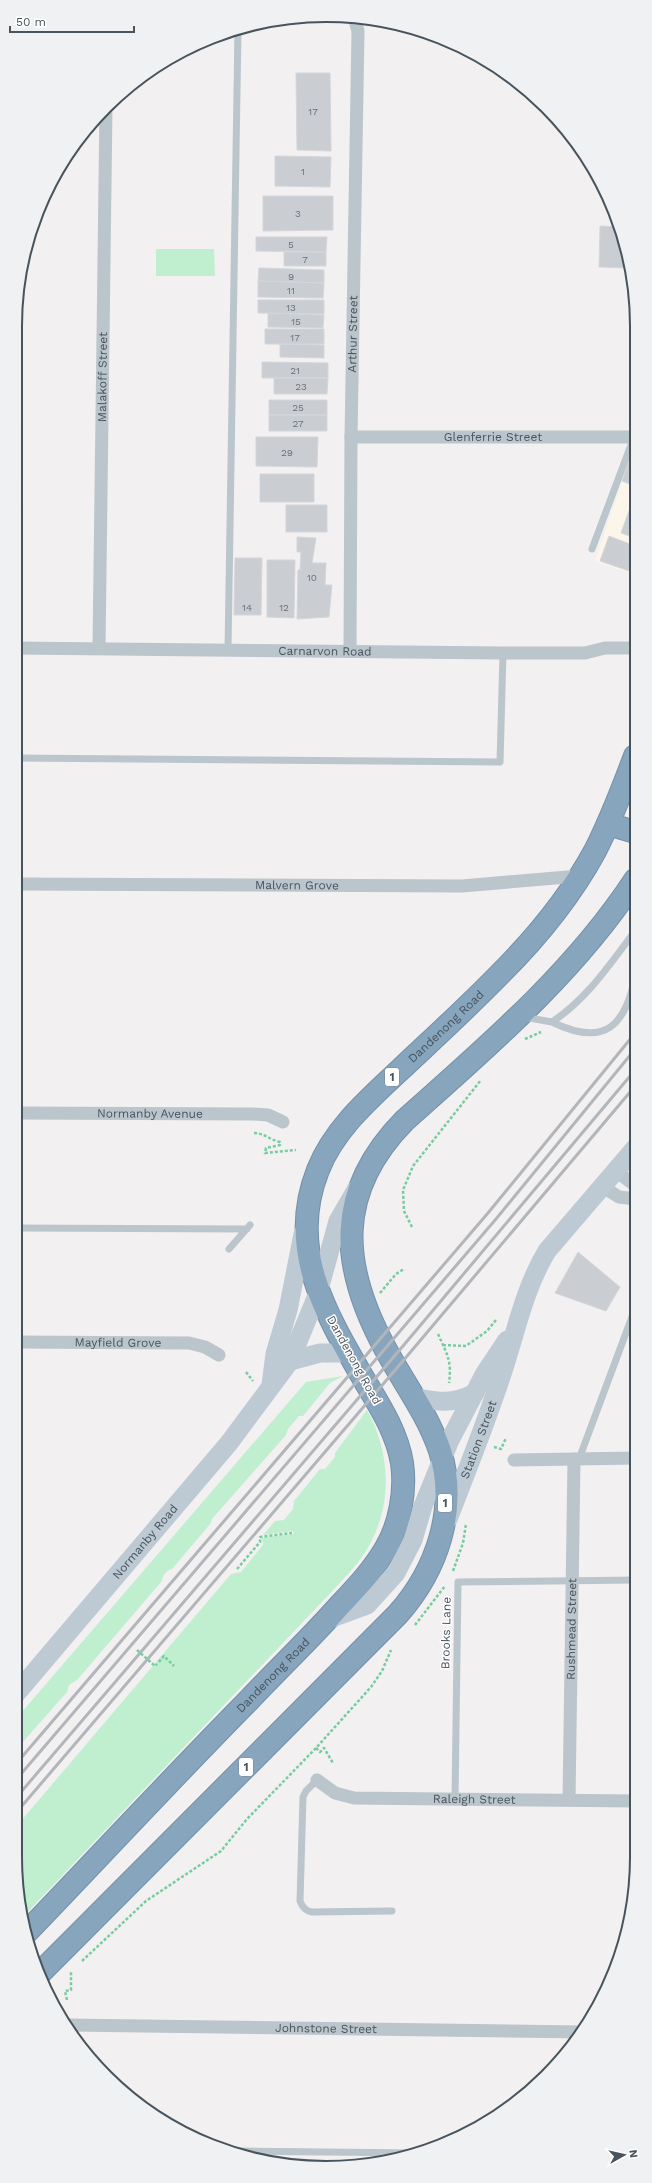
<svg xmlns="http://www.w3.org/2000/svg" width="652" height="2183" font-family="'Work Sans',sans-serif">
<rect width="100%" height="100%" fill="#f2f0f0"/>
<!-- commercial -->
<path fill="#fcf6ea" d="M631 456H635V575L595 561Z"/>
<!-- green -->
<path fill="#bfefcf" d="M156 249H214L215 276H156Z
M343 1376 330 1383 303 1416H299L288 1429 286 1435 212 1519 211 1523 172 1569C166 1570 163 1575 162 1581L77 1680 69 1685 67 1692 15 1751V1720L306 1382Z
M367 1410C392 1455 393 1510 364 1554 356 1566 346 1576 336 1587L21 1919 15 1857V1828L231 1574 241 1572 263 1545 262 1538 294 1534 293 1531 263 1535 275 1521 284 1520 293 1509 294 1501 320 1469H325L335 1457V1453Z"/>
<!-- building -->
<path fill="#cacdd2" stroke="#d4d6db" d="M296 73H330L331 151 297 150Z
M275 156 331 157 330 187 275 186Z
M263 196H333V230L263 231Z
M600 226 619 227 630 268 599 267Z
M256 237H327L326 252 256 251Z
M284 252H326V266H284Z
M259 268 324 270V283L258 281Z
M258 281 324 283 323 298 258 297Z
M258 300H324V314L258 313Z
M268 313 324 315 323 328 268 327Z
M265 329H324V344H265Z
M280 344 324 345V358L280 357Z
M634 361 635 386H631L630 362Z
M262 362 328 363V378H262Z
M274 378H328L327 394H274Z
M269 400H327V415H269Z
M269 415H327V431H269Z
M256 437H318L317 467 256 466Z
M631 456 635 458V486L622 481Z
M260 474H314V502H260Z
M286 505H327V532H286Z
M630 508 635 510V538L621 533Z
M609 536 635 546V573L600 561Z
M297 537 316 538 312 563H326L325 585H332L329 617 297 619 298 570H300L301 552H297Z
M235 558H262L261 615H234Z
M267 560H295L294 618 267 617Z
M578 1252 620 1287 606 1311 555 1293Z"/>
<g fill="none" stroke-linecap="round" stroke-linejoin="round">
<defs>
<g id="highway">
<path d="M608 824 635 832"/>
<path id="s13" d="M26 1933C100 1856 173 1777 249 1700 279 1668 311 1638 340 1605 357 1587 374 1569 386 1548 400 1524 406 1491 402 1463 397 1433 381 1408 366 1383 327 1316 286 1250 318 1170 334 1129 369 1099 401 1069 435 1037 469 1006 501 973 537 937 571 895 595 851 611 820 623 788 635 756"/>
<path d="M38 1975 398 1614C437 1570 458 1509 440 1451 428 1415 404 1383 386 1350 340 1266 334 1192 405 1120 487 1047 574 973 635 880"/>
</g>
</defs>
<!-- highway casing -->
<use href="#highway" stroke="#7390aa" stroke-width="24"/>
<!-- path -->
<path stroke="#76cd9e" stroke-width="2.5" stroke-dasharray="3 2" stroke-linecap="butt" d="M525 1039 541 1032
M254 1133C264 1133 270 1140 280 1142V1145L266 1148 265 1153 296 1150
M412 1227 404 1211 403 1190 413 1166 481 1080
M380 1293 396 1274 404 1269
M438 1334C447 1354 452 1361 449 1383
M443 1345 466 1346 487 1331 496 1320
M246 1372 253 1381
M494 1447 501 1449 506 1438
M237 1569 260 1542V1537L292 1533
M453 1571 463 1543 466 1524
M415 1625 445 1586
M162 1658 164 1656 174 1666
M159 1662 161 1659
M316 1748 320 1752 324 1748 333 1763
M82 1961 146 1901 221 1851 247 1819 316 1748 371 1687 382 1671 391 1650
M67 2000 65 1991 71 1990V1971"/>
<!-- lane -->
<path stroke="#bbc5cc" stroke-width="7" d="M592 549 634 437
M228 650 238 29
M15 758 500 762 503 653
M524 1017 552 1022C587 999 610 964 635 931
M552 1022C605 1048 626 1026 636 973
M15 1228 247 1229
M229 1249 250 1225
M579 1459 636 1306
M317 1780 306 1791 303 1797 300 1901C302 1907 306 1911 312 1912L392 1911
M455 1799 458 1582 637 1580
M238 2151 417 2153"/>
<!-- street -->
<g stroke="#bbc5cc" stroke-width="13">
<path id="s1" d="M351 437H635"/>
<path id="s2" d="M15 648 503 653H585L605 648H635"/>
<path id="s3" d="M99 648 106 106"/>
<path id="s4" d="M350 651 351 437 358 31 354 18"/>
<path id="s5" d="M15 884 462 886 579 876"/>
<path id="s6" d="M15 1113 253 1114 268 1115 283 1122"/>
<path d="M616 1171 636 1186"/>
<path d="M603 1187 619 1197 636 1199"/>
<path id="s7" d="M15 1342 189 1343 205 1347 219 1355"/>
<path d="M514 1460 636 1458"/>
<path id="s8" d="M317 1780 335 1793 354 1798 637 1801"/>
<path id="s9" d="M569 1800 574 1459"/>
<path id="s10" d="M69 2025 583 2032"/>
</g>
<!-- secondary -->
<g stroke="#bdc9d3" stroke-width="19">
<path d="M290 1361 320 1353H349"/>
<path d="M271 1385 275 1354 288 1310 303 1234"/>
<path d="M413 1397C439 1402 450 1405 475 1393"/>
<path id="s11" d="M448 1519C467 1471 486 1423 502 1374 516 1332 524 1289 547 1251L636 1147"/>
<path d="M326 1620 367 1605 396 1573 413 1540 423 1506 450 1440 485 1373 507 1340"/>
<path id="s12" d="M15 1695 229 1443 290 1361 318 1293 338 1221 356 1190"/>
</g>
<!-- highway -->
<use href="#highway" stroke="#88a5be" stroke-width="22"/>
<!-- tram -->
<path stroke="#b2b5ba" stroke-width="1" d="M287 19 373 20"/>
<!-- rail -->
<path stroke="#b2b5ba" stroke-width="3" d="M15 1765 488 1213 636 1032
M15 1781 496 1219 636 1048
M15 1799 403 1346 636 1069
M15 1814 408 1355 636 1085"/>
<!-- path-bridge -->
<path stroke="#76cd9e" stroke-width="2.5" stroke-dasharray="3 2" stroke-linecap="butt" d="M137 1650 155 1666 157 1664"/>
</g>
<g text-anchor="middle" dominant-baseline="central" stroke-width="3" stroke-linejoin="round" paint-order="stroke">
<!-- number labels -->
<g font-size="10" fill="#68727a">
<text x="313" y="111">17</text>
<text x="303" y="171">1</text>
<text x="298" y="213">3</text>
<text x="291" y="244">5</text>
<text x="305" y="259">7</text>
<text x="291" y="276">9</text>
<text x="291" y="290">11</text>
<text x="291" y="307">13</text>
<text x="296" y="321">15</text>
<text x="295" y="337">17</text>
<text x="295" y="370">21</text>
<text x="301" y="386">23</text>
<text x="298" y="407">25</text>
<text x="298" y="423">27</text>
<text x="287" y="452">29</text>
<text x="312" y="577">10</text>
<text x="247" y="607">14</text>
<text x="284" y="607">12</text>
</g>
<!-- shield labels -->
<g fill="#fff" stroke="#7f878e" stroke-width="1">
<rect x="385" y="1068" width="14" height="18" rx="3"/>
<rect x="438" y="1494" width="14" height="18" rx="3"/>
<rect x="239" y="1758" width="14" height="18" rx="3"/>
</g>
<g font-size="11" font-weight="bold" fill="#48545d">
<text x="392" y="1077">1</text>
<text x="445" y="1503">1</text>
<text x="246" y="1767">1</text>
</g>
<!-- street labels -->
<g font-size="12" fill="#48545d" stroke="#fff">
<text stroke="none"><textPath href="#s4" startOffset="317">Arthur Street</textPath></text>
<text stroke="none"><textPath href="#s3" startOffset="271">Malakoff Street</textPath></text>
<text stroke="none"><textPath href="#s1" startOffset="142">Glenferrie Street</textPath></text>
<text stroke="none"><textPath href="#s2" startOffset="310">Carnarvon Road</textPath></text>
<text stroke="none"><textPath href="#s5" startOffset="282">Malvern Grove</textPath></text>
<text stroke="none"><textPath href="#s13" startOffset="1125">Dandenong Road</textPath></text>
<text stroke="none"><textPath href="#s6" startOffset="135">Normanby Avenue</textPath></text>
<text stroke="none"><textPath href="#s7" startOffset="103">Mayfield Grove</textPath></text>
<text transform="translate(354 1360) rotate(61)">Dandenong Road</text>
<text stroke="none"><textPath href="#s11" startOffset="85">Station Street</textPath></text>
<text stroke="none"><textPath href="#s12" startOffset="201">Normanby Road</textPath></text>
<text stroke="none"><textPath href="#s9" startOffset="171">Rushmead Street</textPath></text>
<text transform="translate(446 1633) rotate(-89)">Brooks Lane</text>
<text stroke="none"><textPath href="#s13" startOffset="357">Dandenong Road</textPath></text>
<text stroke="none"><textPath href="#s8" startOffset="162">Raleigh Street</textPath></text>
<text stroke="none"><textPath href="#s10" startOffset="257">Johnstone Street</textPath></text>
</g>
</g>
<!-- crop -->
<path d="M0 0H652V2183H0ZM326 22H326A304 304 0 0 1 630 326V1857A304 304 0 0 1 326 2161H326A304 304 0 0 1 22 1857V326A304 304 0 0 1 326 22Z" fill="#f0f1f2" fill-rule="evenodd"/>
<path fill="none" stroke="#48545d" stroke-width="2" d="M326 22H326A304 304 0 0 1 630 326V1857A304 304 0 0 1 326 2161H326A304 304 0 0 1 22 1857V326A304 304 0 0 1 326 22Z"/>
<!-- north arrow -->
<g transform="translate(624 2155) rotate(82)" stroke="#ffffff" stroke-width="3" paint-order="stroke">
<path d="M0-3L7 15L0 10L-7 15Z" fill="#48545d"/>
<text y="-6" font-size="11" font-weight="bold" text-anchor="middle" fill="#48545d">N</text>
</g>
<!-- scale -->
<path d="M10 26v6h124v-6" fill="none" stroke="#48545d" stroke-width="2"/>
<text x="16" y="26" font-size="12" fill="#48545d" stroke="#ffffff" stroke-width="3" paint-order="stroke">50 m</text>
</svg>
